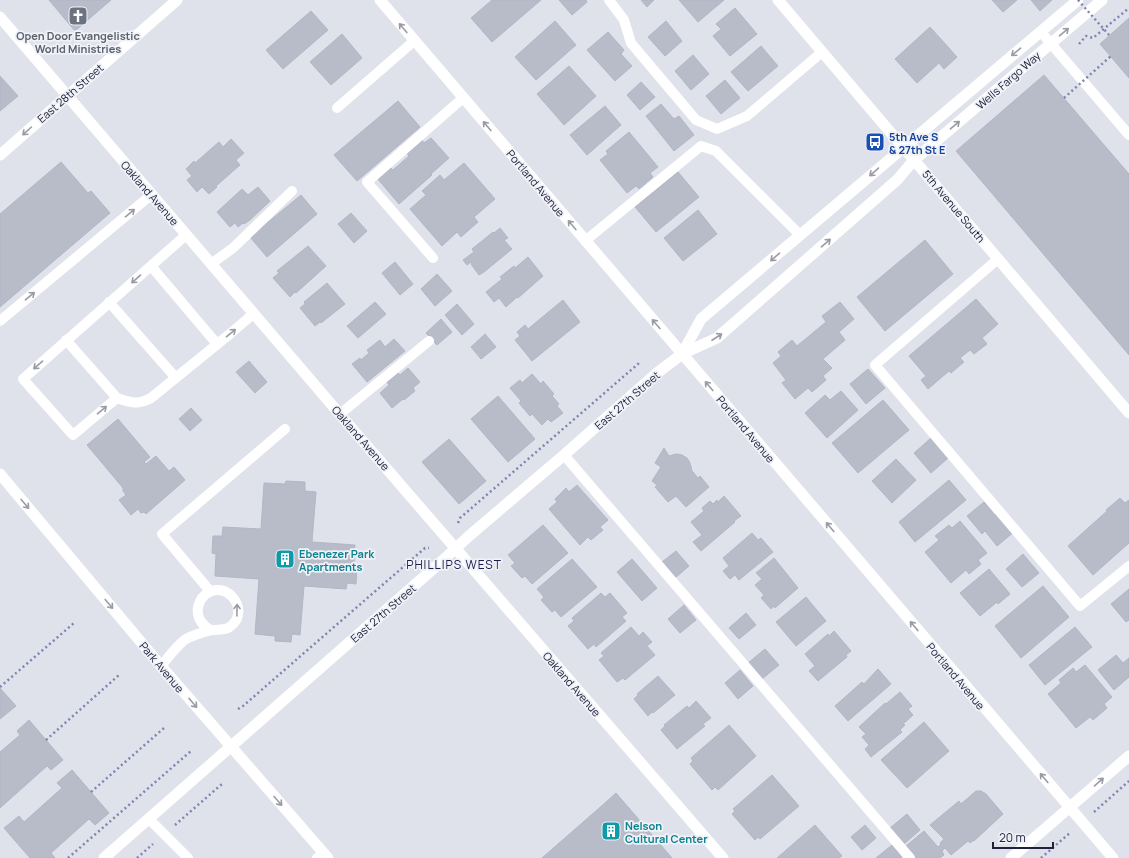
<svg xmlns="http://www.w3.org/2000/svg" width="1129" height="858" font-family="Manrope,sans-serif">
<rect width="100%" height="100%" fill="#e0e2eb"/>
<!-- building -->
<path fill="#b8bcc9" stroke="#b2b6c5" d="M49 0H111L75 31Z
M492 0H541L492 42 471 18Z
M559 0H586L587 2 572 15Z
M641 0H654L647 7Z
M679 0H724L698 22Z
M992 0H1017L1003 12Z
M1031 0H1052L1040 11Z
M735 8 757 34 730 56 713 36 721 29 716 24Z
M311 11 328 30 283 69 266 50Z
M1129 18V78L1100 44Z
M555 21 576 45 536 80 515 57Z
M666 21 682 41 665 56 648 37Z
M930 27 957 57 944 69 939 63 917 83 895 59Z
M608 32 624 50 621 54 632 66 615 81 587 50Z
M342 34 362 58 331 85 310 62Z
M761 46 778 66 748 91 731 72Z
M693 55 709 74 691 90 675 71Z
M569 66 596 96 564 125 537 94Z
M1044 75 1129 174V355L956 151Z
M0 76 18 96 0 111Z
M725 80 740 98 721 114 706 96Z
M641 82 655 97 640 110 627 95Z
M398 101 420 127 357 181 334 155Z
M661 104 674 119 679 116 694 135 674 151 646 116Z
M605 106 621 125 587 155 570 135Z
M629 132 658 167 650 173 653 177 639 189 636 186 627 193 600 160 608 154 606 151Z
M431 138 449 158 431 174 432 175 399 204 377 178 390 167 393 170 409 156 406 152 421 139 424 143Z
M231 139 244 153 236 160 240 165 216 186 217 187 209 194 202 187 197 192 187 180 192 176 186 169 194 161 195 163 219 142 223 147Z
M61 162 88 193 91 191 110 213 0 307V214Z
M464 163 495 199 474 217 478 222 461 237 457 232 442 246 410 209 426 195 422 191 440 175 444 180Z
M678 172 699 197 656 232 635 207Z
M258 187 270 201 250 220 244 224 243 223 238 227 235 223 230 227 217 212 242 189 248 195Z
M301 195 317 214 267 257 250 237Z
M698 210 717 234 683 261 664 238Z
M351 213 367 231 354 243 338 224Z
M500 228 508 238 504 240 512 249 484 272 479 275 471 264 472 263 471 262 467 265 463 260 474 252 472 249 493 232 494 233Z
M925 240 953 274 885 331 857 297Z
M308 246 326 266 296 293 295 292 290 297 273 278 279 273 277 271Z
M528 257 543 276 518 298 517 297 506 307 499 298 494 302 486 292 502 279 500 277 514 266 515 268Z
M395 262 413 284 400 295 382 273Z
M437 274 452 291 435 306 421 289Z
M327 283 345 304 321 323 320 322 315 326 300 308 305 304 304 302Z
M976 299 998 324 982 338 987 344 974 354 970 350 960 358 964 362 951 373 949 371 928 389 921 380 926 376 909 356Z
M563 300 580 322 532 361 515 340 520 336 517 332 525 325 528 329Z
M375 302 386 314 358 338 347 326Z
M840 302 854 319 839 332 845 340 823 359 832 368 823 376 826 380 812 392 808 388 795 399 782 383 786 380 773 363 781 356 778 352 792 340 797 346 826 322 822 316Z
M457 304 474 324 462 335 445 315Z
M441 319 452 332 437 345 426 333Z
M485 334 496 347 481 359 471 347Z
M394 339 405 351 367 382 352 364 360 358 361 360 369 353 367 350 380 340 385 347Z
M249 361 267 382 255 393 236 372Z
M408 368 420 382 413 388 415 391 404 400 403 399 392 408 380 393 389 385 387 382 398 373 400 375Z
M868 369 885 388 866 404 850 384Z
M532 374 541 384 543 381 554 394 552 396 559 404 557 406 563 413 551 422 548 419 542 425 532 414 530 416 519 403 521 401 510 388 520 380 522 383Z
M841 391 858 410 827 438 805 413 825 395 830 400Z
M498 396 535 439 508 462 471 419Z
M883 400 909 430 858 473 832 443Z
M191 408 202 420 190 431 179 419Z
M118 419 150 457 144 462 146 464 156 456 169 471 174 467 185 480 146 514 144 512 141 513 138 509 131 515 119 500 126 495 123 491V488L87 445Z
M931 438 948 458 931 473 914 453Z
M449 439 486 481 459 504 422 462Z
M664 448 669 456 676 454 682 455 687 458 690 463 692 471 698 478 700 476 709 487 686 507 676 496 668 502 655 487 657 485 652 481 661 467 655 463Z
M896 459 916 480 892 503 872 481Z
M949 480 966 500 915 542 899 522Z
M286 481 305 482V491L316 492 312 542 355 545 354 565H357L356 584 347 583 346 589 304 586 300 635 292 634 291 642 275 641V636L255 634 259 579 215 576 216 554 212 553 213 536H222L223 527 261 529 264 483 285 484Z
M577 485 608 520 600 527 603 530 591 540 588 537 580 545 549 509 557 502 555 499 566 488 569 492Z
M724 496 741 516 734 521 735 522 701 551 693 542 702 535 691 522 704 511 702 508 710 501 713 504 717 500 718 502Z
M1120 498 1125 503 1129 500V543L1093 575 1068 546 1107 511 1106 510Z
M984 502 995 515 999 512 1015 531 997 546 985 531 982 534 967 516Z
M960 521 987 553 978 560 981 564 969 574 966 570 951 583 925 552 939 540 935 536 949 525 952 528Z
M543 525 568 553 532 584 525 576 522 578 511 566 515 563 508 555Z
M752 533 758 540 761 538 773 552 739 580 735 575 730 579 723 571 729 566 723 558Z
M676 551 689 566 675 578 662 562Z
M1023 554 1039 573 1022 587 1006 569Z
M774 558 798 588 775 608 774 606 771 609 761 598 764 595 755 585 762 579 756 573Z
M572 559 597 587 561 617 555 610 552 612 541 600 544 597 537 589Z
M632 559 657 588 642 601 617 572Z
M989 569 1010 594 998 604 997 602 980 616 960 593Z
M1043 586 1069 617 1021 658 995 626Z
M1129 589V620L1126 622 1111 604Z
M601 593 605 597 610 593 627 613 622 617 626 621 596 647 594 644 588 649 568 626 574 621 572 618Z
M806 597 826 621 796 646 776 622Z
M684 605 696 620 680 633 668 619Z
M746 613 756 625 739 639 729 628Z
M631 627 639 636 643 632 652 642 647 646 655 655 625 680 623 678 617 682 599 660 604 656 601 653Z
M1075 627 1092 647 1045 685 1029 665Z
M834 631 851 651 846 655 847 657 818 681 809 671 815 666 805 654 828 634 829 636Z
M765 649 779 665 762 679 748 663Z
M1116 655 1123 663 1129 658V677L1114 690 1098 670Z
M1085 665 1112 697 1104 704 1107 708 1093 720 1090 717 1076 728 1048 694 1061 683 1059 680 1073 668 1076 672Z
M878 669 891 684 848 721 835 706 862 682 864 684Z
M740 670 753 686 738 699 725 683Z
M658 676 675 695 653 713 652 712 648 716 634 699 638 695 637 694Z
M0 688 16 706 0 719Z
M900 692 912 706 908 709 913 715 903 724 905 725 900 730 902 732 871 757 865 749 869 745 862 737 866 734 859 727 885 703 886 704Z
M696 701 711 718 703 724 705 726 677 749 661 730 665 726 664 725 687 706 689 708Z
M29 720 63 760 51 770 47 766 0 808V752L20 735 17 731Z
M924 722 949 751 907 788 881 760Z
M729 725 756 756 718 790 715 787 712 790 690 764 693 761 691 758Z
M72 770 109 813 95 825 89 819 51 853 55 858H30L4 828 19 816 24 822 62 788 57 783Z
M772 775 799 806 760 839 758 837 755 840 732 814 735 811 733 809Z
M976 791H981L986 794 1003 814 974 841V840L970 843 968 841 951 855 945 848 942 851 944 855 940 858H916L906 846 924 831 938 847 941 844 940 843 944 839 930 825 959 801 961 804Z
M616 793 672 858H542L605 803Z
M907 814 920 830 904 844 890 828Z
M815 825 842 856 839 858H777Z
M865 825 876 838 862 850 851 837Z
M892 845 902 857 901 858H876Z"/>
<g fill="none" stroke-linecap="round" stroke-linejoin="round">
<!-- path -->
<path stroke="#7f84b0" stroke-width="2.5" stroke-dasharray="2 3" stroke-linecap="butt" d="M1079 44 1086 36 1093 38 1129 8
M458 523 460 518 638 364 639 361
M0 687 74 623
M238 709 243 706 425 548H429
M46 740 119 675
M91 792 164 728
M1094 812 1129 781
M175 825 222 784
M68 858 191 751
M137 858 153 844
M1041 858 1071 832"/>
<!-- service -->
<path stroke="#fff" stroke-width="10" d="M609 0 624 20 631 43 696 120 717 129 747 116 822 52
M1041 32 1129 135
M337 108 414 41
M186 235 23 379 73 435 117 398C131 403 138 405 151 398L231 333 253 314
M585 241 701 146 716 151 800 235
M433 258 367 182 463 98
M998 259 875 365 1080 606 1129 566
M211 264 233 248 292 191
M151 266 217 344
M109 302 176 378
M0 321 151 195
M66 340 117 398
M340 414 429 341
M564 455 910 858
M210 591 162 534 285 429
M161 666C167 659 178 644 186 639 191 636 206 631 212 630 220 629 226 631 232 625 250 609 226 579 206 594 197 601 194 616 204 625 206 627 209 629 211 630
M149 819 188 858
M317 858 323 853"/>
<!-- minor -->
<path stroke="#fff" stroke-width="11" d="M778 0 1129 413
M0 17 367 446 723 858
M682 354 701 319 1078 0
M104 858 442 561 469 536 564 455 657 373 682 354 717 338 897 180 914 160 1102 0"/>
<!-- tertiary -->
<path stroke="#fff" stroke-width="11" d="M380 0 1113 858
M0 155 177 0
M0 474 161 666 328 858
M1011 858 1129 756"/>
<!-- path-bridge -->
<path stroke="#7f84b0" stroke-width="2.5" stroke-dasharray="2 3" stroke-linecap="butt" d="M1078 0 1109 35
M1064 98 1111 56"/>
</g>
<!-- one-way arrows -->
<defs><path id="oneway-shaft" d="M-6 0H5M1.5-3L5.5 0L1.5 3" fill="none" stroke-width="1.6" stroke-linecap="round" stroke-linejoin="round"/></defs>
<g stroke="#9b9ba7">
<use href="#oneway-shaft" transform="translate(403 28) rotate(-130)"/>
<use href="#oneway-shaft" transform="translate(1064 32) rotate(-40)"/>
<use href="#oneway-shaft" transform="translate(1016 52) rotate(140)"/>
<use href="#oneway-shaft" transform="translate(955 125) rotate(-40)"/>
<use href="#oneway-shaft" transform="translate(487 126) rotate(-130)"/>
<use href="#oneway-shaft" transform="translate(27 131) rotate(138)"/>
<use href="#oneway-shaft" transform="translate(874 172) rotate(139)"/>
<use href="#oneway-shaft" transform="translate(130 213) rotate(-40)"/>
<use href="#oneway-shaft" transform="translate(572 225) rotate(-130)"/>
<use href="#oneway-shaft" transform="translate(826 243) rotate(-41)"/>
<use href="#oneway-shaft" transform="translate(775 257) rotate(139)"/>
<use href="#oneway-shaft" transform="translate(136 279) rotate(139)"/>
<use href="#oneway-shaft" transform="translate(30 296) rotate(-40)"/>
<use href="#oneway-shaft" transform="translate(656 324) rotate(-131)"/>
<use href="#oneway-shaft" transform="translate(231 333) rotate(-39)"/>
<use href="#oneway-shaft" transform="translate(717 337) rotate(-33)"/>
<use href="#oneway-shaft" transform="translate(38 365) rotate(139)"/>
<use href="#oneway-shaft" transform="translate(709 386) rotate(-130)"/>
<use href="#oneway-shaft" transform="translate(102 410) rotate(-40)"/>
<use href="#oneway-shaft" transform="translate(25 504) rotate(50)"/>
<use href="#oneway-shaft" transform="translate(830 527) rotate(-130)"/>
<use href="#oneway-shaft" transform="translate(109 604) rotate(50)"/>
<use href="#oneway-shaft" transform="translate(237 610) rotate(-89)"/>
<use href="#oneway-shaft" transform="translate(914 626) rotate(-130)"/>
<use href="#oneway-shaft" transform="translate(193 703) rotate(49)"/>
<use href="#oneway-shaft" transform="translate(1044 778) rotate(-130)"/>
<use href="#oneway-shaft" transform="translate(1099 782) rotate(-41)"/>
<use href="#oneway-shaft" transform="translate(278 801) rotate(49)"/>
</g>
<!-- icons -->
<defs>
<symbol id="church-square" viewBox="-11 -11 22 22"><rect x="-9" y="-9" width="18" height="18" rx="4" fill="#6b7280" stroke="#f0f2f8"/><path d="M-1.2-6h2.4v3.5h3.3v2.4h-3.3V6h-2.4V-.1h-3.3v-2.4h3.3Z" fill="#fff"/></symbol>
<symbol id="bus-square" viewBox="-11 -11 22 22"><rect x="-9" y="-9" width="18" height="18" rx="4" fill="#1a4fb4" stroke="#f0f2f8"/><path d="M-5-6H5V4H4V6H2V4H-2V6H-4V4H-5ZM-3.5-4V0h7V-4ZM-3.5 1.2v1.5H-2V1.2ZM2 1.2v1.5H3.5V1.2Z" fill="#fff"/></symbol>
<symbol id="building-square" viewBox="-11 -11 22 22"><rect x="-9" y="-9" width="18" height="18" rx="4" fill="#0f9aa8" stroke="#f0f2f8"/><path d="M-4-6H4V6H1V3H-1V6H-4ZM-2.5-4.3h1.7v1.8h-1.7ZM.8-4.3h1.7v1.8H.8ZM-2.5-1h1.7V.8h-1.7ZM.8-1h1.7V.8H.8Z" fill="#fff"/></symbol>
</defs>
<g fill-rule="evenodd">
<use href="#church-square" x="67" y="5" width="22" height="22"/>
<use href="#bus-square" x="864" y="131" width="22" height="22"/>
<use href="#building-square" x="274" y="548" width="22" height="22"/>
<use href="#building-square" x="600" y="820" width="22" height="22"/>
</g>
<g text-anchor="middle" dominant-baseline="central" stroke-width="3.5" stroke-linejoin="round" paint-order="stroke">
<!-- worship labels -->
<g font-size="11" font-weight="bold" fill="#5b616d" stroke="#f0f2f8">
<text x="78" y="35">Open Door Evangelistic<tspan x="78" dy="13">World Ministries</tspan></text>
</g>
<!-- street labels -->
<g font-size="11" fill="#20213c" stroke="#f0f2f8">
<text transform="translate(1008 80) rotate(-41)">Wells Fargo Way</text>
<text transform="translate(70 93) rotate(-41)">East 28th Street</text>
<text transform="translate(536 183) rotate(50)">Portland Avenue</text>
<text transform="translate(150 193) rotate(49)">Oakland Avenue</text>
<text transform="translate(954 206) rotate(50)">5th Avenue South</text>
<text transform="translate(627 400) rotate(-41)">East 27th Street</text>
<text transform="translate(746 429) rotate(50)">Portland Avenue</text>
<text transform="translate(361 438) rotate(49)">Oakland Avenue</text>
<text transform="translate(383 613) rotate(-41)">East 27th Street</text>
<text transform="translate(162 667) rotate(50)">Park Avenue</text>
<text transform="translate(956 676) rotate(50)">Portland Avenue</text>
<text transform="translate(572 684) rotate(49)">Oakland Avenue</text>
</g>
<!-- transit labels -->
<g font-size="11" font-weight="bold" fill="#164399" stroke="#f0f2f8" text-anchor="start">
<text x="889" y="136">5th Ave S<tspan x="889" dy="13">&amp; 27th St E</tspan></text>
</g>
<!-- culture labels -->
<g font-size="11" font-weight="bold" fill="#0d838f" stroke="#f0f2f8" text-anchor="start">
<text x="299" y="553">Ebenezer Park<tspan x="299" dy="13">Apartments</tspan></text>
<text x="625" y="825">Nelson<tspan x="625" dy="13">Cultural Center</tspan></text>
</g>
<!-- neighbourhood labels -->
<g font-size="12" letter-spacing="1" fill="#1c1d4e" stroke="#f0f2f8">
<text x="454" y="564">PHILLIPS WEST</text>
</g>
</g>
<!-- scale -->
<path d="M993 842v6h60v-6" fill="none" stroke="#20213c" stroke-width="2"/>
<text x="999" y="842" font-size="12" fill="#20213c" stroke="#f0f2f8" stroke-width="3" paint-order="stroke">20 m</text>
</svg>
